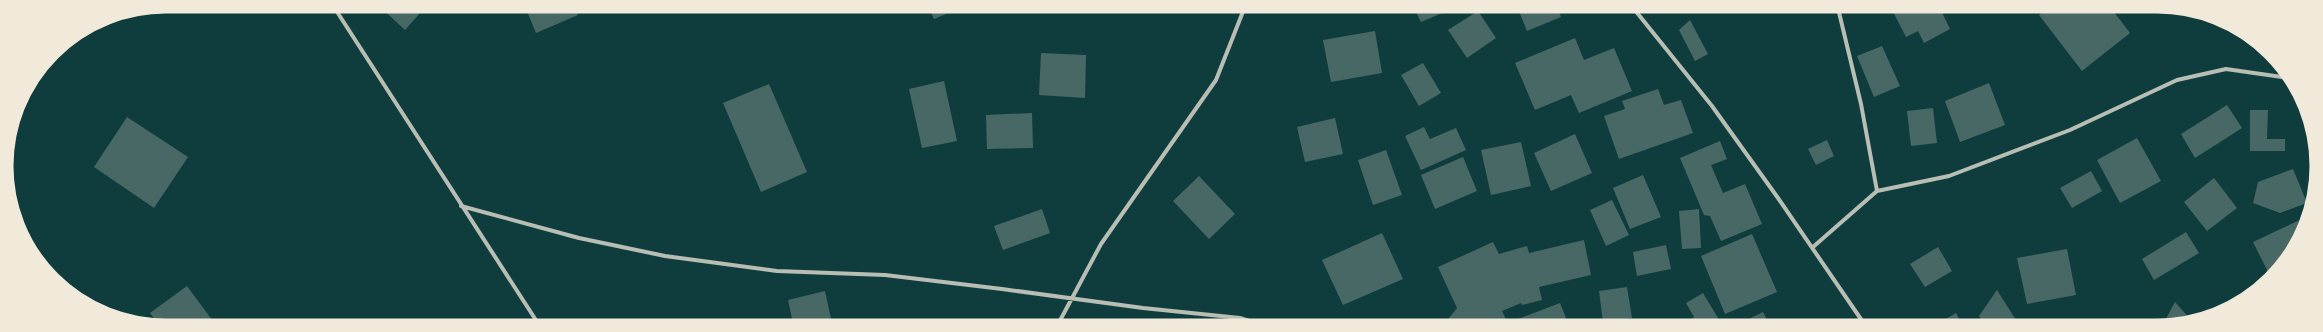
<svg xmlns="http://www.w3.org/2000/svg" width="2323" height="332" font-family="'PT Sans Narrow',sans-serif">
<rect width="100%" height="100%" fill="#0f3d3e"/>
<!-- building -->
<path fill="#486865" d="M377 4H428L405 30Z
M524 4H574L578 15 536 33Z
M927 4H950L953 11 934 19Z
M1148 4H1198V6L1149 13Z
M1345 4H1371L1372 5 1356 13Z
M1428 4H1444L1447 11 1421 22 1415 10Z
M1516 4H1556L1561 17 1527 31Z
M1889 4H1938L1950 29 1924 43 1918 31 1906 37Z
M2053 4H2108L2130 33 2082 71 2039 15Z
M1478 11 1496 38 1467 58 1448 30Z
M1690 20 1708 54 1695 61 1679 30Z
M1375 31 1382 73 1331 82 1323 40Z
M1575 38 1584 60 1614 48 1632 91 1579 113 1571 95 1535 110 1515 63Z
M1882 46 1900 86 1874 97 1857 56Z
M1041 53 1086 55 1085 98 1039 95Z
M1423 63 1441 93 1419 106 1401 75Z
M944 81 957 141 922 148 909 89Z
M1989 83 2005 125 1960 142 1945 101Z
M769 84 807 172 761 192 723 103Z
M1658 89 1664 105 1681 100 1693 133 1619 159 1604 116 1625 109 1622 101Z
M2227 105 2242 128 2195 158 2181 134Z
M1933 108 1937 143 1911 146 1907 111Z
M2250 110H2268L2267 139H2285V151H2250Z
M1032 113 1033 148 987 149 986 115Z
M127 117 188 157 154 208 94 167Z
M1335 118 1343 154 1305 162 1297 127Z
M1424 127 1430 139 1456 128 1466 150 1421 170 1405 136Z
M1575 134 1592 173 1551 191 1534 153Z
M2137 138 2161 181 2120 203 2097 160Z
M1827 140 1834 156 1816 165 1808 149Z
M1720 141 1727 159 1711 165 1723 193 1745 184 1762 224 1721 241 1710 216 1704 215 1680 158Z
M1521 142 1531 186 1491 195 1481 150Z
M1386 150 1402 195 1373 205 1358 160Z
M1463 157 1477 191 1435 209 1421 175Z
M2293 169 2307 203 2280 213 2253 203 2258 182Z
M2091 171 2102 191 2072 208 2060 188Z
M1643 175 1661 217 1630 229 1613 188Z
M1199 176 1235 214 1209 239 1173 201Z
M2214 178 2237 208 2207 231 2184 202Z
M1612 200 1629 235 1606 246 1590 210Z
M1042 209 1050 233 1003 250 994 226Z
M1699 209 1701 248 1682 249 1679 211Z
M2306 217 2307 220 2302 237 2272 280 2253 242Z
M2186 232 2199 253 2154 280 2142 259Z
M1382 233 1403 279 1343 305 1322 260Z
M1752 234 1777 292 1725 314 1701 256Z
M1584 240 1591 275 1539 287 1542 300 1522 305 1521 303 1502 311 1510 328H1447L1445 323 1457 308 1438 267 1493 242 1499 254 1527 246 1529 253Z
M1666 245 1671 269 1637 276 1633 252Z
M1938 247 1952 271 1925 287 1910 264Z
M2067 249 2076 295 2027 304 2017 258Z
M187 286 218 328H161L150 313Z
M1627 287 1632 318 1603 322 1599 291Z
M1997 290 2021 328H1986L1979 316Z
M825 291 833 328H794L788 300Z
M1703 293 1724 328H1681L1694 317 1686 303Z
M2175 302 2191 320 2168 328H2161Z
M1560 303 1570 328H1521L1518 319Z
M1763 312 1771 328H1731Z
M1956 313 1964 328H1937L1936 325Z
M2077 322 2079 328H2064Z
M949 325 963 327V328H948Z"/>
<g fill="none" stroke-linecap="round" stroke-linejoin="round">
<!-- minor -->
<path stroke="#b8beb3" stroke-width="4" d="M332 4 541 328
M1630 4 1712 106 1778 198 1867 328
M1877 191 1949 176 2070 130 2177 80 2226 69 2282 77 2291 81
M461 206 579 238 665 256 777 271 885 275 1002 289 1143 308 1240 318 1271 328
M1813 247 1877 191 1861 104 1837 4
M1056 328 1101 244 1216 80 1246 4"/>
</g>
<!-- crop -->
<path d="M0 0H2323V332H0ZM166 11H2157A155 155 0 0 1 2312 166V166A155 155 0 0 1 2157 321H166A155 155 0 0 1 11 166V166A155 155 0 0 1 166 11Z" fill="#f1e9da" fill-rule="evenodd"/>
<path fill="none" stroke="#f1e9da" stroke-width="5" d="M166 11H2157A155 155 0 0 1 2312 166V166A155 155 0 0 1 2157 321H166A155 155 0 0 1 11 166V166A155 155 0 0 1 166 11Z"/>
</svg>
